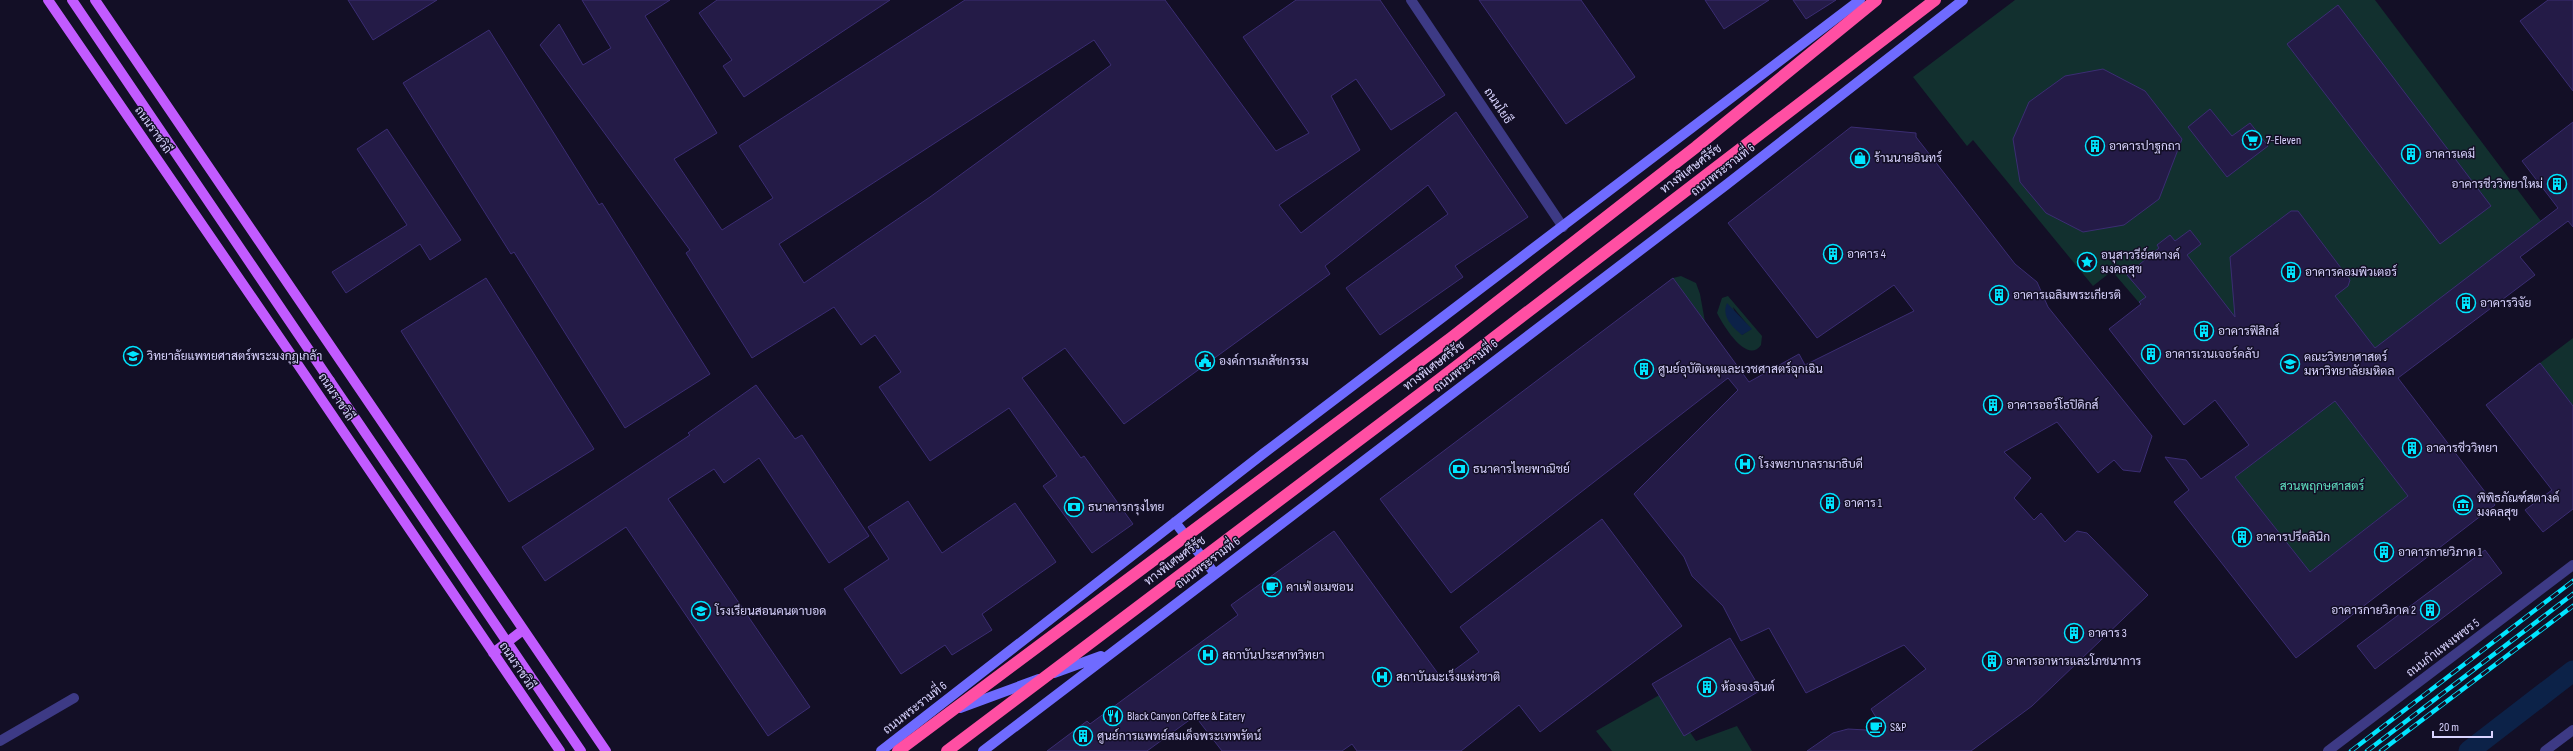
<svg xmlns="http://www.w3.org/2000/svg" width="2573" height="751" font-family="'Sofia Sans Condensed',Sarabun,sans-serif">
<rect width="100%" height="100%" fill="#130f26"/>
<!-- green -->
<path fill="#12302f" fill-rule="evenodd" d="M2015 0H2375L2541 221 2373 354 2141 305 2112 271 2093 286 1973 140 1967 146 1913 77ZM2273 224 2329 295 2287 327 2230 262Z
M1681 276 1696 283 1700 294 1705 322 1673 278Z
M1728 296 1762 336 1761 345C1747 365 1723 325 1717 313L1722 298ZM1733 307 1751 329 1742 335Z
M2573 338V406L2540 363Z
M2335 401 2408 496 2324 561 2346 619 2235 477Z
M1663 693 1696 741 1737 726 1752 751H1612L1596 731Z"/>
<!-- water -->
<path fill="#0c2248" d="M1727 303 1752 329 1742 335C1732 327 1721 316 1727 303Z"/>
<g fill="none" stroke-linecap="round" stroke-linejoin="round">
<!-- canal -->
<path stroke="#0c2248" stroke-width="21" d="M2469 751 2573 671"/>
</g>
<!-- building -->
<path fill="#241b47" stroke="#3b2d73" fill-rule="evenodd" d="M348 0H437L373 40Z
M582 0H670L645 16 717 133 674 159 722 230 773 198 739 146 965 0H1165L1276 151 1309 133 1243 37 1296 0H1380L1445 95 1391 130 1356 79 1331 96 1360 150 1279 205 1301 233 1456 112 1528 217 1455 266 1463 277 1380 335 1346 288 1448 214 1428 185 1325 266 1330 274 1124 424 1065 348 1022 378 1081 458 1084 456 1133 524 1092 553 1043 486 1057 476 1009 408 930 461 879 387 901 372 875 335 861 345 834 307 752 358 686 253 690 250 540 45 559 24 583 65 611 48ZM1094 40 1111 65 930 197 804 283 779 244Z
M717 0H890L744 97 723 66 732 60 699 13Z
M1479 0H1581L1635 77 1566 124Z
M1705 0H1769L1724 29Z
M1793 0H1836L1806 19Z
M2548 0H2573V91L2520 21Z
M2338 5 2491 206 2440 244 2287 44Z
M489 30 599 205 602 203 710 374 625 428 514 252 511 254 403 83Z
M2103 69 2145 91 2182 139 2159 199 2124 225 2083 232 2046 213 2020 182 2013 139 2029 102 2065 76Z
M2210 109 2232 136 2250 123 2268 146 2227 177 2188 127Z
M2573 122V227L2568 221 2520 257 2535 275 2398 378 2495 505 2296 658 2174 502 2189 490 2165 457 2186 460 2201 479 2249 445 2215 400 2184 425 2109 329 2141 304 2139 302 2146 297 2127 275 2159 248 2157 245 2170 235 2175 241 2190 230 2201 244 2187 255 2235 317 2230 257 2291 211H2298L2350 280 2348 286 2335 296 2375 348 2558 208 2522 161ZM2335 401 2408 496 2310 572 2235 477Z
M1851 127 1916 133V137L2015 264 2037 282 2048 307 2152 436 2140 472 2123 470 2114 460 2098 473 2057 422 2004 452 2031 478 2014 498 2034 520 2041 513 2065 542 2077 531 2087 533 2148 595 2032 706 1971 751H1807L1833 733 1848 729 1884 731 1871 709 1926 669 1904 645 1806 693 1769 628 1741 641 1723 606 1692 576 1684 557 1634 494 1738 390 1728 378 1451 593 1380 499 1673 278 1749 382 1799 354 1805 365 1914 311 1894 285 1817 338 1728 223Z
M387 129 461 240 430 260 420 244 346 293 332 272 407 225 357 149Z
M486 278 594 449 509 502 401 331Z
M2540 363 2573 406V509L2543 532 2525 510 2552 490 2486 405Z
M756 385 795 439 802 435 869 536 829 563 759 458 724 483 714 469 668 499 810 707 768 736 626 527 545 581 522 547 690 435 688 433Z
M908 501 942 553 1015 503 1056 562 982 614 992 630 952 655 945 645 901 674 844 589 889 559 868 527Z
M1602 519 1682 626 1540 732 1519 705 1461 751H1357L1352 744 1342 751H1222L1195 716 1147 751H1047L1087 721 1090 724 1238 615 1231 605 1334 531 1442 679 1479 652 1460 627Z
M2485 550 2502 573 2375 669 2357 646Z
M1730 638 1761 690 1684 736 1652 684Z"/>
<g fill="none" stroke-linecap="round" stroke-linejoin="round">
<!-- minor -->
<path stroke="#3d3a85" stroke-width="10" d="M0 741 74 698"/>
<!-- tertiary -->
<path stroke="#3d3a85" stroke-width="10" d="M1411 0 1563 227
M2328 751 2573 565
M2545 751 2573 730"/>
<!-- secondary -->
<path stroke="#6f6bff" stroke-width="10" d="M1175 522 1215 574
M1054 673 1101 656
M960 708 1039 679
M881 751 1264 453 1860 0
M983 751 1726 185 1963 0"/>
<!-- primary -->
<path stroke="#c25bff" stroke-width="10" d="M48 0 288 350 560 751
M72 0 330 381
M95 0 606 751
M493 653 523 630"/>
<defs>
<path id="rail" d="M2351 751 2573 581
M2367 751 2573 594
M2381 751 2573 606"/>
</defs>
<!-- rail casing -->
<use href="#rail" stroke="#00e5ff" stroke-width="4.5"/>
<!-- rail -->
<use href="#rail" stroke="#130f26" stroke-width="3" stroke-dasharray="9" stroke-linecap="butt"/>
<!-- primary-bridge -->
<path stroke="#c25bff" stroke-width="10" d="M330 381 581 751"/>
<!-- motorway-bridge -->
<path stroke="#ff4fa3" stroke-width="12" d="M898 751 1451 338 1696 147 1876 0
M947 751 1440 379 1935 0"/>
</g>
<!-- icons -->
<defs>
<symbol id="supermarket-ring" viewBox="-11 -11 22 22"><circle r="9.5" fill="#130f26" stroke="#00e5ff" stroke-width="1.5"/><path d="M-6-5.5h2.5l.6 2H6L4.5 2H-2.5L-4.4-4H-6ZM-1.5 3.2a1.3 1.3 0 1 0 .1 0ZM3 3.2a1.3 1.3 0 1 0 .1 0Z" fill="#00e5ff"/></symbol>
<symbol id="building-ring" viewBox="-11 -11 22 22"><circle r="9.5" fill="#130f26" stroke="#00e5ff" stroke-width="1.5"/><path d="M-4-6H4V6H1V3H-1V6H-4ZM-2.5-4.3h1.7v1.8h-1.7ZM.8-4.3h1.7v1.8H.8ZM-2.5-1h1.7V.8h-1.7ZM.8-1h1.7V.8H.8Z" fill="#00e5ff"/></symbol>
<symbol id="shop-ring" viewBox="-11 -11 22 22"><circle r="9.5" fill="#130f26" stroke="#00e5ff" stroke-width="1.5"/><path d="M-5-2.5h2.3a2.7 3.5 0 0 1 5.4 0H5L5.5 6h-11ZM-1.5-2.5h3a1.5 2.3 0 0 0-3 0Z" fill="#00e5ff"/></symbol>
<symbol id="sight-ring" viewBox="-11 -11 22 22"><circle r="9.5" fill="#130f26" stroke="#00e5ff" stroke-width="1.5"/><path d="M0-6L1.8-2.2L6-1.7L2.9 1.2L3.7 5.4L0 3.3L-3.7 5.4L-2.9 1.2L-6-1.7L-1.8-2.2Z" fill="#00e5ff"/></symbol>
<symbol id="university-ring" viewBox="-11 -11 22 22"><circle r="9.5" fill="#130f26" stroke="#00e5ff" stroke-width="1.5"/><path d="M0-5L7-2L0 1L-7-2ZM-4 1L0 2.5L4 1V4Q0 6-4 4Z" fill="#00e5ff"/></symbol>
<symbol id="civic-ring" viewBox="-11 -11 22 22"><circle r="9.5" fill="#130f26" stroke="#00e5ff" stroke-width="1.5"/><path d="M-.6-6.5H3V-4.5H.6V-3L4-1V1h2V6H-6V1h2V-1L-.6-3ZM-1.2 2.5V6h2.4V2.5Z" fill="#00e5ff"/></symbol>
<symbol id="hospital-ring" viewBox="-11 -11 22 22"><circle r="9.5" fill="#130f26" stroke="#00e5ff" stroke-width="1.5"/><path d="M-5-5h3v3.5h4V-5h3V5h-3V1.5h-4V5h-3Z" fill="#00e5ff"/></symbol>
<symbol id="bank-ring" viewBox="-11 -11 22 22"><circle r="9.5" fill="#130f26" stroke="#00e5ff" stroke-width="1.5"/><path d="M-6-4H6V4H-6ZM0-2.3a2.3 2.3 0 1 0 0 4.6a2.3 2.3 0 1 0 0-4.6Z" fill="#00e5ff"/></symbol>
<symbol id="museum-ring" viewBox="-11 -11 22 22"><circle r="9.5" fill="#130f26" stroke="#00e5ff" stroke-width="1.5"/><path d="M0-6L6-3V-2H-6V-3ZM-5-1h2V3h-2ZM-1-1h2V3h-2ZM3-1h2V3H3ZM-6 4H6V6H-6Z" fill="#00e5ff"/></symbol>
<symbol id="cafe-ring" viewBox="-11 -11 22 22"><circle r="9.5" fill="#130f26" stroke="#00e5ff" stroke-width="1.5"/><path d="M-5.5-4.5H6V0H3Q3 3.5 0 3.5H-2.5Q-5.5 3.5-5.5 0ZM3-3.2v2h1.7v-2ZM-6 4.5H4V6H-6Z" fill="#00e5ff"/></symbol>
<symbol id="school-ring" viewBox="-11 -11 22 22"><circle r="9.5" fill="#130f26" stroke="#00e5ff" stroke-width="1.5"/><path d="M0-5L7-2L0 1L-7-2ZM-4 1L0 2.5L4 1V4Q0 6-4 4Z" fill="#00e5ff"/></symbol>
<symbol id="restaurant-ring" viewBox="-11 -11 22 22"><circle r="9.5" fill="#130f26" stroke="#00e5ff" stroke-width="1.5"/><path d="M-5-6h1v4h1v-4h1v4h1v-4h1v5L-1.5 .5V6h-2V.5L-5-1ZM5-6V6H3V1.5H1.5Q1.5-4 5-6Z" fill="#00e5ff"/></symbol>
</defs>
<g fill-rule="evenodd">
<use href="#supermarket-ring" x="2241" y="129" width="22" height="22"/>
<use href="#building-ring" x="2084" y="135" width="22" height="22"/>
<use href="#building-ring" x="2400" y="143" width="22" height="22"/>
<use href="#shop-ring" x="1849" y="147" width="22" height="22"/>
<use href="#building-ring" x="2546" y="173" width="22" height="22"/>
<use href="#building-ring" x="1822" y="243" width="22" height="22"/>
<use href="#sight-ring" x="2076" y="251" width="22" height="22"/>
<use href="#building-ring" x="2280" y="261" width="22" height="22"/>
<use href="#building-ring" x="1988" y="284" width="22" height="22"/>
<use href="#building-ring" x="2455" y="292" width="22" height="22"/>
<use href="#building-ring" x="2193" y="320" width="22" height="22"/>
<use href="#building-ring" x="2140" y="343" width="22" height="22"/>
<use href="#university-ring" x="122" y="345" width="22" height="22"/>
<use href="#civic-ring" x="1194" y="350" width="22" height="22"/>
<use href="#university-ring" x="2279" y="353" width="22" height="22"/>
<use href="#building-ring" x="1633" y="358" width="22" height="22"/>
<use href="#building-ring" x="1982" y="394" width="22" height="22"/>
<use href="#building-ring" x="2401" y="437" width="22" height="22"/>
<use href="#hospital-ring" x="1734" y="453" width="22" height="22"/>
<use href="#bank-ring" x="1448" y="458" width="22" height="22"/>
<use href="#building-ring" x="1819" y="492" width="22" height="22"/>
<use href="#museum-ring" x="2452" y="494" width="22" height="22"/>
<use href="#bank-ring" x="1063" y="496" width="22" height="22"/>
<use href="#building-ring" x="2231" y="526" width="22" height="22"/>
<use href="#building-ring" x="2373" y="541" width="22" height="22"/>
<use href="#cafe-ring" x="1261" y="576" width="22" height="22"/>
<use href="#building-ring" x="2419" y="599" width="22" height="22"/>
<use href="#school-ring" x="690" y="600" width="22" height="22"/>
<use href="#building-ring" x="2063" y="622" width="22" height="22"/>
<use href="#hospital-ring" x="1197" y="644" width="22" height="22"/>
<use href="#building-ring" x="1981" y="650" width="22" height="22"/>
<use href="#hospital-ring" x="1371" y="666" width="22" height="22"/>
<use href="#building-ring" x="1696" y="676" width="22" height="22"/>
<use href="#restaurant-ring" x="1102" y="705" width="22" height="22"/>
<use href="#cafe-ring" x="1865" y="716" width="22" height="22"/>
<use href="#building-ring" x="1072" y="725" width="22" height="22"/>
</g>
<g text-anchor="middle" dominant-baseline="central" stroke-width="3" stroke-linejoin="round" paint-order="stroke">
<!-- street labels -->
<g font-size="12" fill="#d9d4ff" stroke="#130f26">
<text transform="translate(1498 106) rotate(56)">ถนนโยธี</text>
<text transform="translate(153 130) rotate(55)">ถนนราชวิถี</text>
<text transform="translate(1691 169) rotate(-37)">ทางพิเศษศรีรัช</text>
<text transform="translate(1723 170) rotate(-38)">ถนนพระรามที่ 6</text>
<text transform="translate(1434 366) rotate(-37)">ทางพิเศษศรีรัช</text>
<text transform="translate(1466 366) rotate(-38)">ถนนพระรามที่ 6</text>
<text transform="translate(336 397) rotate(56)">ถนนราชวิถี</text>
<text transform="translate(1175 561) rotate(-37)">ทางพิเศษศรีรัช</text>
<text transform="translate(1208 563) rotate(-37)">ถนนพระรามที่ 6</text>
<text transform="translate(2443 648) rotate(-37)">ถนนกำแพงเพชร 5</text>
<text transform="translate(517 666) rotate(56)">ถนนราชวิถี</text>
<text transform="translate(915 708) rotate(-38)">ถนนพระรามที่ 6</text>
</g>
<!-- poi labels -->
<g font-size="12" fill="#d9d4ff" stroke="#130f26" text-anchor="start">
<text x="2266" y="140">7-Eleven</text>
<text x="2109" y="146">อาคารปาฐกถา</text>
<text x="2425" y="154">อาคารเคมี</text>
<text x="1874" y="158">ร้านนายอินทร์</text>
<text x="2543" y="184" text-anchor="end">อาคารชีววิทยาใหม่</text>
<text x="1847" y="254">อาคาร 4</text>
<text x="2101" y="255">อนุสาวรีย์สตางค์<tspan x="2101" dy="14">มงคลสุข</tspan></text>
<text x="2305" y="272">อาคารคอมพิวเตอร์</text>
<text x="2013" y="295">อาคารเฉลิมพระเกียรติ</text>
<text x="2480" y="303">อาคารวิจัย</text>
<text x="2218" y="331">อาคารฟิสิกส์</text>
<text x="2165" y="354">อาคารเวนเจอร์คลับ</text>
<text x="147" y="356">วิทยาลัยแพทยศาสตร์พระมงกุฎเกล้า</text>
<text x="2304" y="357">คณะวิทยาศาสตร์<tspan x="2304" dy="14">มหาวิทยาลัยมหิดล</tspan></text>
<text x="1219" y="361">องค์การเภสัชกรรม</text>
<text x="1658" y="369">ศูนย์อุบัติเหตุและเวชศาสตร์ฉุกเฉิน</text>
<text x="2007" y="405">อาคารออร์โธปิดิกส์</text>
<text x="2426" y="448">อาคารชีววิทยา</text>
<text x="1759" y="464">โรงพยาบาลรามาธิบดี</text>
<text x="1473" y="469">ธนาคารไทยพาณิชย์</text>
<text x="2477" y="498">พิพิธภัณฑ์สตางค์<tspan x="2477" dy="14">มงคลสุข</tspan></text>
<text x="1844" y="503">อาคาร 1</text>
<text x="1088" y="507">ธนาคารกรุงไทย</text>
<text x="2256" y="537">อาคารปรีคลินิก</text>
<text x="2398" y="552">อาคารกายวิภาค 1</text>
<text x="1286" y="587">คาเฟ่ อเมซอน</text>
<text x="2416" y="610" text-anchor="end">อาคารกายวิภาค 2</text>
<text x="715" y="611">โรงเรียนสอนคนตาบอด</text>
<text x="2088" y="633">อาคาร 3</text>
<text x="1222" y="655">สถาบันประสาทวิทยา</text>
<text x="2006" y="661">อาคารอาหารและโภชนาการ</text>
<text x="1396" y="677">สถาบันมะเร็งแห่งชาติ</text>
<text x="1721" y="687">ห้องจงจินต์</text>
<text x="1127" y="716">Black Canyon Coffee &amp; Eatery</text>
<text x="1890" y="727">S&amp;P</text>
<text x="1097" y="736">ศูนย์การแพทย์สมเด็จพระเทพรัตน์</text>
</g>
<!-- park labels -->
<g font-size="12" fill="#5fe0c0" stroke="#130f26">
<text x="2322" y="486">สวนพฤกษศาสตร์</text>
</g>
</g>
<!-- scale -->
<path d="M2433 731v6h59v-6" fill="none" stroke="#d9d4ff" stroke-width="2"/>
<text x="2439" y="731" font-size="12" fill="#d9d4ff" stroke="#130f26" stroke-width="3" paint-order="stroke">20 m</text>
</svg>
